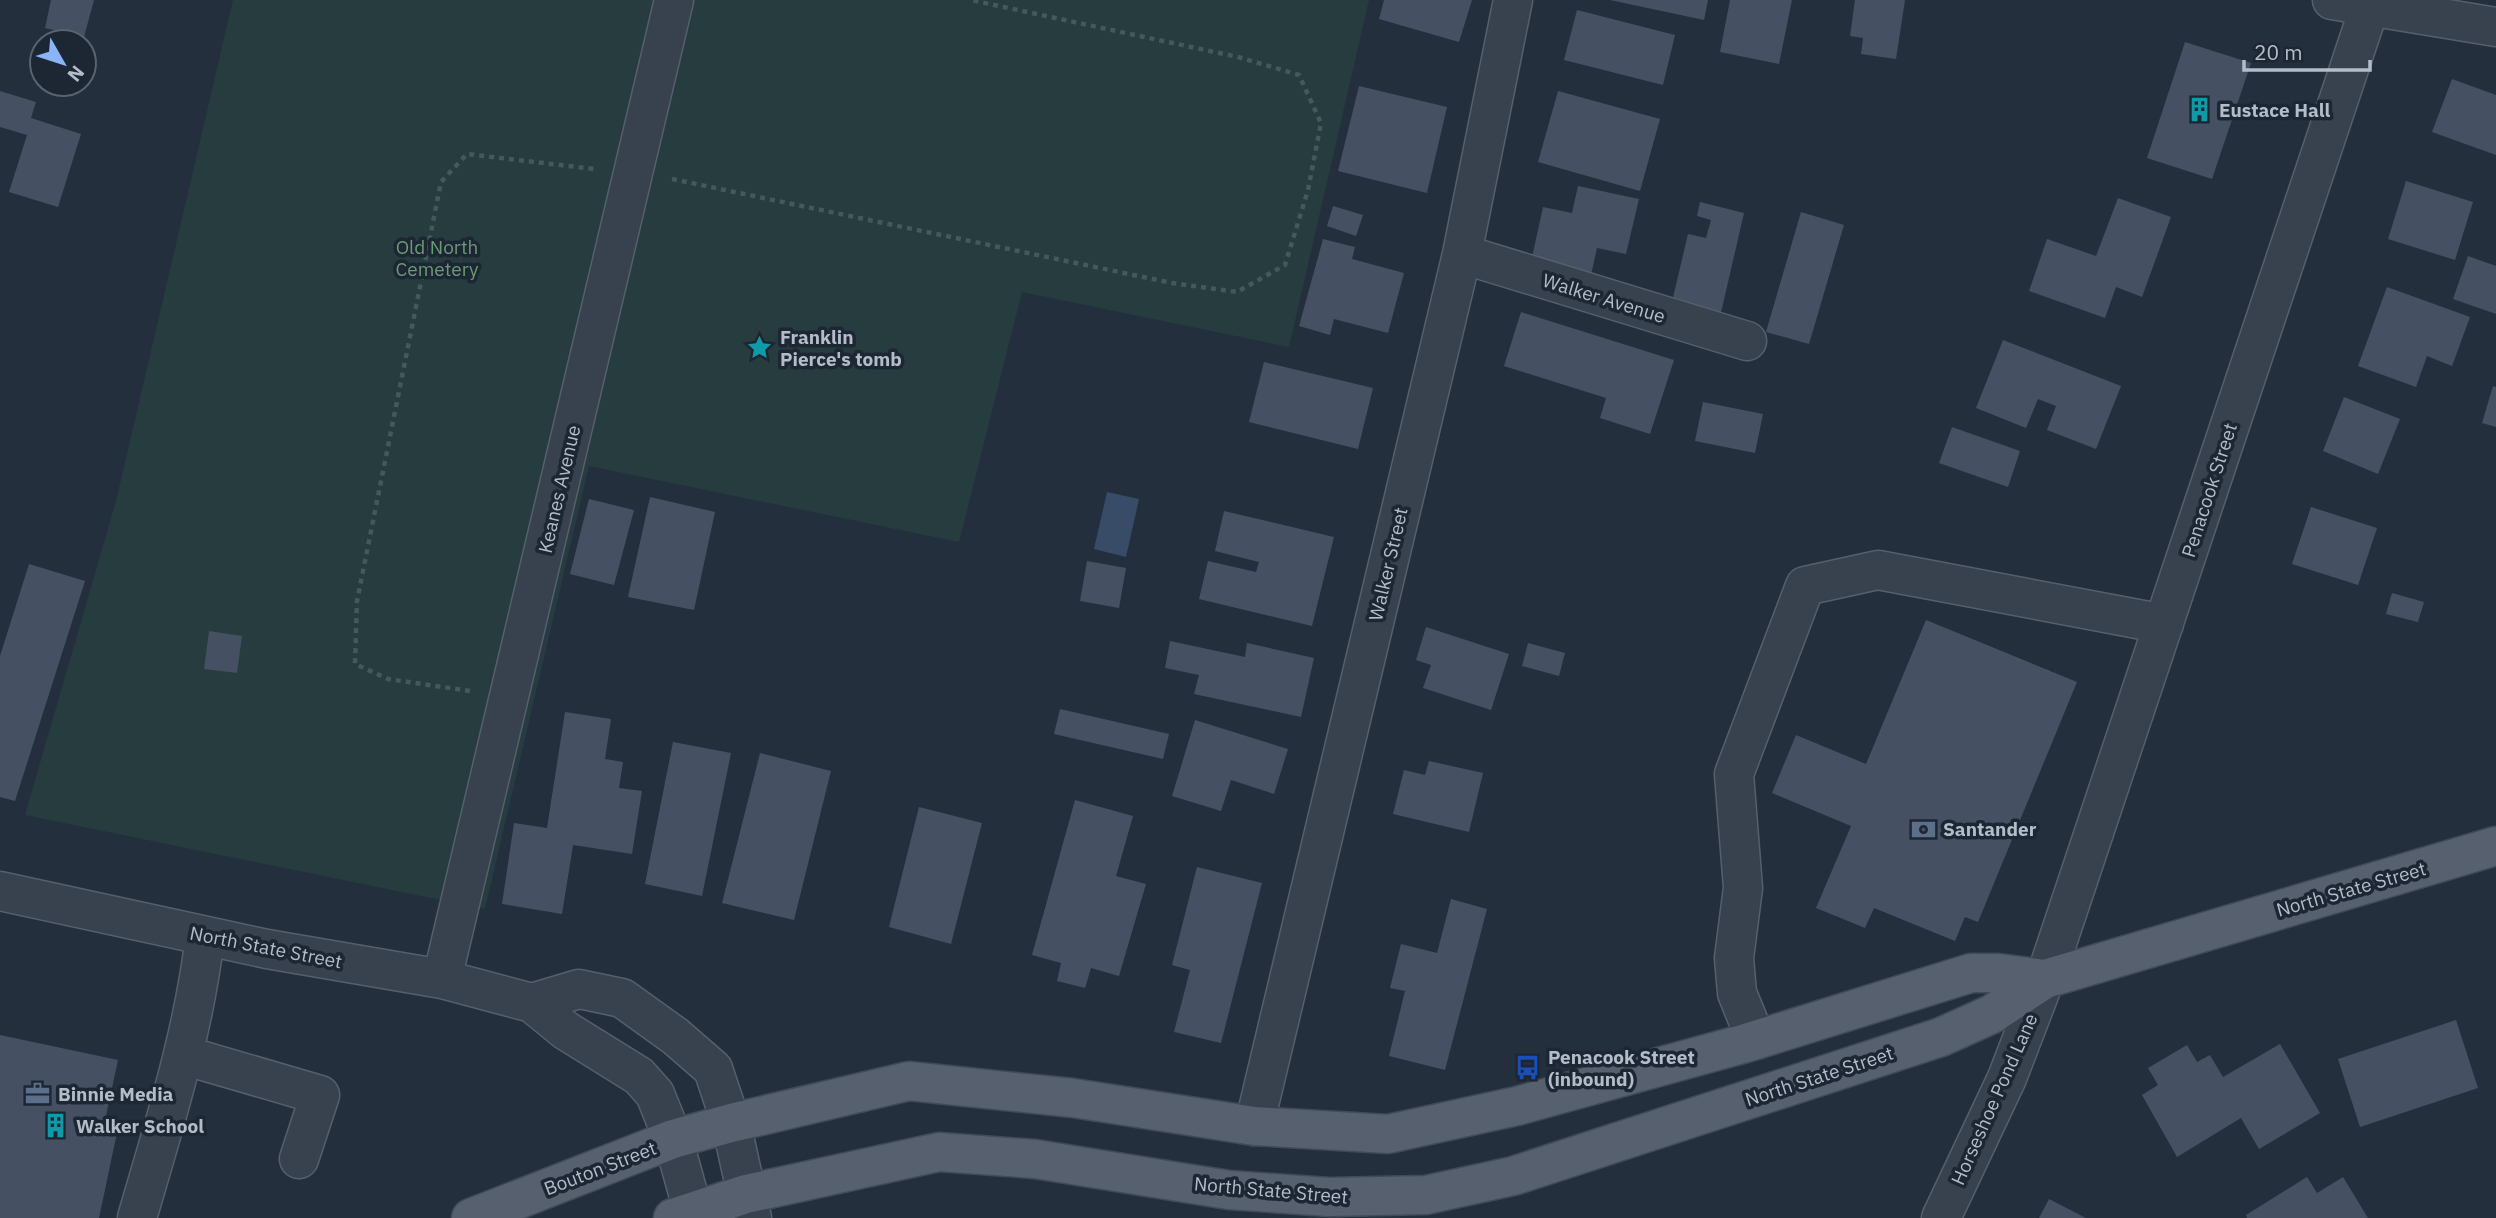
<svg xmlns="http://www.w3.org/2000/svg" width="2496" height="1218" font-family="'IBM Plex Sans',sans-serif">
<rect width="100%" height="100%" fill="#242f3e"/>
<!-- green -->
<path fill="#263c3f" d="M233 0H1369L1289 347 1022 292 959 542 589 466 485 909 25 815 116 501Z"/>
<!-- water -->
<path fill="#394c67" d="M1107 492 1139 499 1126 557 1094 549Z"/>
<!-- building -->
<path fill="#455162" d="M51 0H94L84 37 45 28Z
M1384 0H1472L1459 42 1379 19Z
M1610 0H1708L1704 20Z
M1730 0H1792L1779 64 1720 52Z
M1855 0H1905L1896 59 1861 54 1863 38 1850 36Z
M1577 10 1675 35 1663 85 1564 60Z
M2185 42 2251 63 2212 179 2147 158Z
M2452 79 2496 95V155L2432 132Z
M1359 86 1447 107 1427 193 1338 171Z
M0 91 36 102 31 118 81 134 58 207 9 192 27 135 0 127Z
M1558 91 1660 119 1640 191 1538 162Z
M2406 181 2473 202 2455 260 2388 239Z
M1578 186 1639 199 1626 254 1597 248 1591 275 1531 262 1543 207 1572 213Z
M2118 198 2171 217 2142 297 2116 287 2105 318 2029 291 2047 239 2096 256Z
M1700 202 1744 213 1720 317 1671 306 1688 234 1706 238 1711 220 1697 216Z
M1333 206 1363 215 1356 236 1327 226Z
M1801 212 1844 225 1809 344 1766 332Z
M1323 239 1355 247 1352 259 1404 273 1388 333 1334 319 1330 335 1299 326Z
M2468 256 2496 266V314L2453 299Z
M2387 287 2470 317 2452 366 2427 356 2416 387 2358 366Z
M1521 312 1674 360 1650 434 1600 418 1606 398 1504 366Z
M2003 340 2121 386 2096 449 2047 430 2056 406 2038 399 2026 428 1976 408Z
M1264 362 1373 388 1358 449 1249 422Z
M2493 386 2496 387V427L2482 423Z
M2344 397 2400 419 2378 474 2323 451Z
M1703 402 1763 414 1755 453 1695 441Z
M1952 427 2020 451 2008 487 1939 463Z
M650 497 715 512 694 610 628 597Z
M589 499 634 510 614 585 570 574Z
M2311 507 2377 528 2358 585 2292 564Z
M1224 511 1334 537 1312 626 1199 599 1208 561 1256 572 1259 562 1215 551Z
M1087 561 1126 568 1119 608 1080 601Z
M29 564 85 581 15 801 0 797V656Z
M2392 593 2424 602 2418 622 2386 614Z
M1926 620 2077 682 1978 922 1965 917 1955 941 1874 908 1865 928 1816 908 1851 826 1772 793 1796 735 1866 764Z
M1426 627 1509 654 1491 710 1423 688 1431 665 1416 660Z
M209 631 242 636 237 673 204 669Z
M1170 641 1245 657 1247 643 1314 658 1301 717 1194 694 1199 675 1165 668Z
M1528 643 1565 653 1559 676 1522 666Z
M1060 709 1169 734 1163 759 1054 734Z
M565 712 611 719 605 759 623 762 619 788 642 791 632 854 573 845 562 914 502 904 514 823 547 828Z
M1195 720 1288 749 1274 794 1231 780 1221 811 1172 796Z
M673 742 731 753 702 896 645 884Z
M760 753 831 771 794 920 722 903Z
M1429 761 1483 773 1469 832 1393 814 1404 770 1425 775Z
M1075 800 1133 816 1116 876 1146 884 1119 976 1091 968 1085 988 1057 981 1061 963 1032 955Z
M919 807 982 823 951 944 889 927Z
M1197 867 1262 883 1221 1043 1174 1032 1190 970 1172 965Z
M1451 899 1487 909 1445 1070 1389 1056 1405 991 1390 988 1401 944 1437 953Z
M2456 1020 2478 1088 2360 1127 2338 1059Z
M0 1035 118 1060 104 1125 118 1128 99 1218H0Z
M2280 1044 2320 1113 2259 1149 2241 1118 2177 1157 2142 1095 2158 1085 2148 1068 2187 1045 2197 1062 2210 1055 2223 1077Z
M2307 1177 2317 1193 2343 1177 2368 1218H2247L2246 1215Z
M2049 1199 2086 1218H2039Z"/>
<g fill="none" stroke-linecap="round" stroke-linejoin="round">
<defs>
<path id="minor" d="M2332 0 2496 27
M1462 254 1747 341
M0 891 267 949 442 979 532 1003 565 1030 639 1076 655 1094 673 1139 693 1211 697 1218
M442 979 674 0
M532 1003 579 989 622 998 675 1036 713 1069 731 1123 752 1218
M1756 1040 1737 993 1734 958 1743 888 1734 774 1805 586 1878 570 2164 624
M183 1055 320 1095 299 1159
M1254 1126 1462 254 1513 0
M137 1218C164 1125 194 1032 205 936
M1941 1218 2007 1078 2045 979 2372 0"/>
<path id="major" d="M471 1218 673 1139 731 1123 909 1081 1073 1098 1254 1126 1388 1134 1517 1106 1746 1043 1971 973H1998L2045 979
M673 1218 746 1194 939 1152 1035 1159 1229 1190 1329 1197 1426 1195 1513 1176 1941 1037 1992 1014 2045 979 2496 846"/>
</defs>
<!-- minor casing -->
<use href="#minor" stroke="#565f6c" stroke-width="41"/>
<!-- major casing -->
<use href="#major" stroke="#414a57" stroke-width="41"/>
<!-- path -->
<path stroke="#44595c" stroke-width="4.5" stroke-dasharray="5 5" stroke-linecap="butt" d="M672 179 1172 283 1237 292 1285 265 1308 190 1321 123 1299 75 1238 57 971 0
M470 691 388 679 355 664 357 601 441 182 467 154 594 169"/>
<!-- minor -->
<use href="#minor" stroke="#38414e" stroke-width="38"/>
<!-- major -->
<use href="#major" stroke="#56606e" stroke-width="38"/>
</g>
<!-- icons -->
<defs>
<symbol id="building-bare" viewBox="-9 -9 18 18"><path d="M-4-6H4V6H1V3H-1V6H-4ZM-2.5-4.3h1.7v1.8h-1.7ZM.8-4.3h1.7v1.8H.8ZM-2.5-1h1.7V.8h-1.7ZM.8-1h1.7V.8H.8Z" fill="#0f9aa8" stroke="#1d2633" stroke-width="2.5" paint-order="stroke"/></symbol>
<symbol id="sight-bare" viewBox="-9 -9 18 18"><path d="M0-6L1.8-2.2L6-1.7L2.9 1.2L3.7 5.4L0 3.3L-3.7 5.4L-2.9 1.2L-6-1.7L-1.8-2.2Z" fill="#0f9aa8" stroke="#1d2633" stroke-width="2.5" paint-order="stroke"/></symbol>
<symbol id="bank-bare" viewBox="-9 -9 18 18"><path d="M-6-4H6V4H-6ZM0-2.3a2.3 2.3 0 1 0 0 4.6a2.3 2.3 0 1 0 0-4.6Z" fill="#5c6f8a" stroke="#1d2633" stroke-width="2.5" paint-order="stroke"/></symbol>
<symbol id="bus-bare" viewBox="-9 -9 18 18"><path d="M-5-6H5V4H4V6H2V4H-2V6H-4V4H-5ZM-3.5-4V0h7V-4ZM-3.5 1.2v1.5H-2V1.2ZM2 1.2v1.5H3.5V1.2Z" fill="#1a4fb4" stroke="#1d2633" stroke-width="2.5" paint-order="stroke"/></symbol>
<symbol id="office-bare" viewBox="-9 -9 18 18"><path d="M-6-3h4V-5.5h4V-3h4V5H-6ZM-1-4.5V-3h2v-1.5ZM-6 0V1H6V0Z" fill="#5c6f8a" stroke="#1d2633" stroke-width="2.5" paint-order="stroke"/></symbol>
</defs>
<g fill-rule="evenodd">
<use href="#building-bare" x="2182" y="92" width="35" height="35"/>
<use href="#sight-bare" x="742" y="330" width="35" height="35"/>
<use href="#bank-bare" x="1906" y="812" width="35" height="35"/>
<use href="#bus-bare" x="1510" y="1050" width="35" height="35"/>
<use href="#office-bare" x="20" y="1076" width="35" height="35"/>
<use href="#building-bare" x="38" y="1108" width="35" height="35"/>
</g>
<g text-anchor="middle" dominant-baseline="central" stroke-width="7" stroke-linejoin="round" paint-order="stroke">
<!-- poi labels -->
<g font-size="19" font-weight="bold" fill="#b4bcc9" stroke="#1d2633" text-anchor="start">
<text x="2219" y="110">Eustace Hall</text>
<text x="780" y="337">Franklin<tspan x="780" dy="22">Pierce's tomb</tspan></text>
<text x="1943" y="829">Santander</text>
<text x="1548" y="1057">Penacook Street<tspan x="1548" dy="22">(inbound)</tspan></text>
<text x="58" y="1094">Binnie Media</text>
<text x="76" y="1126">Walker School</text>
</g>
<!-- park labels -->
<g font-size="19" fill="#6b9a76" stroke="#1d2633">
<text x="437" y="247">Old North<tspan x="437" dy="22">Cemetery</tspan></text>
</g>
<!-- street labels -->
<g font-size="19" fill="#b4bcc9" stroke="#1d2633">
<text transform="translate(1604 298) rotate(17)">Walker Avenue</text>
<text transform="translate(559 489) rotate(-77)">Keanes Avenue</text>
<text transform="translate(2209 490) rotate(-72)">Penacook Street</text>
<text transform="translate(1388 564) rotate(-77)">Walker Street</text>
<text transform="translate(2351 889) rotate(-16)">North State Street</text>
<text transform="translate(266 947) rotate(11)">North State Street</text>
<text transform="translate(1819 1076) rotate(-18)">North State Street</text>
<text transform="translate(1994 1099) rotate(-66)">Horseshoe Pond Lane</text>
<text transform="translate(600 1168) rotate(-21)">Bouton Street</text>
<text transform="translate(1271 1190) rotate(5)">North State Street</text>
</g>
</g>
<!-- north arrow -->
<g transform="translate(63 63) rotate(129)"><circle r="33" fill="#1d2633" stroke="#59626f" stroke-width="2"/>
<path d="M0-5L12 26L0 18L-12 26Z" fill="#8ab4f8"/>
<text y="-10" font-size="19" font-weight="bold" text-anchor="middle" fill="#b4bcc9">N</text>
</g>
<!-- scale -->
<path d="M2244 60v10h126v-10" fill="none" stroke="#b4bcc9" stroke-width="3.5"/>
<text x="2254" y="60" font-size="21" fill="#b4bcc9" stroke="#1d2633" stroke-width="5" paint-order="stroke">20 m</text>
</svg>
